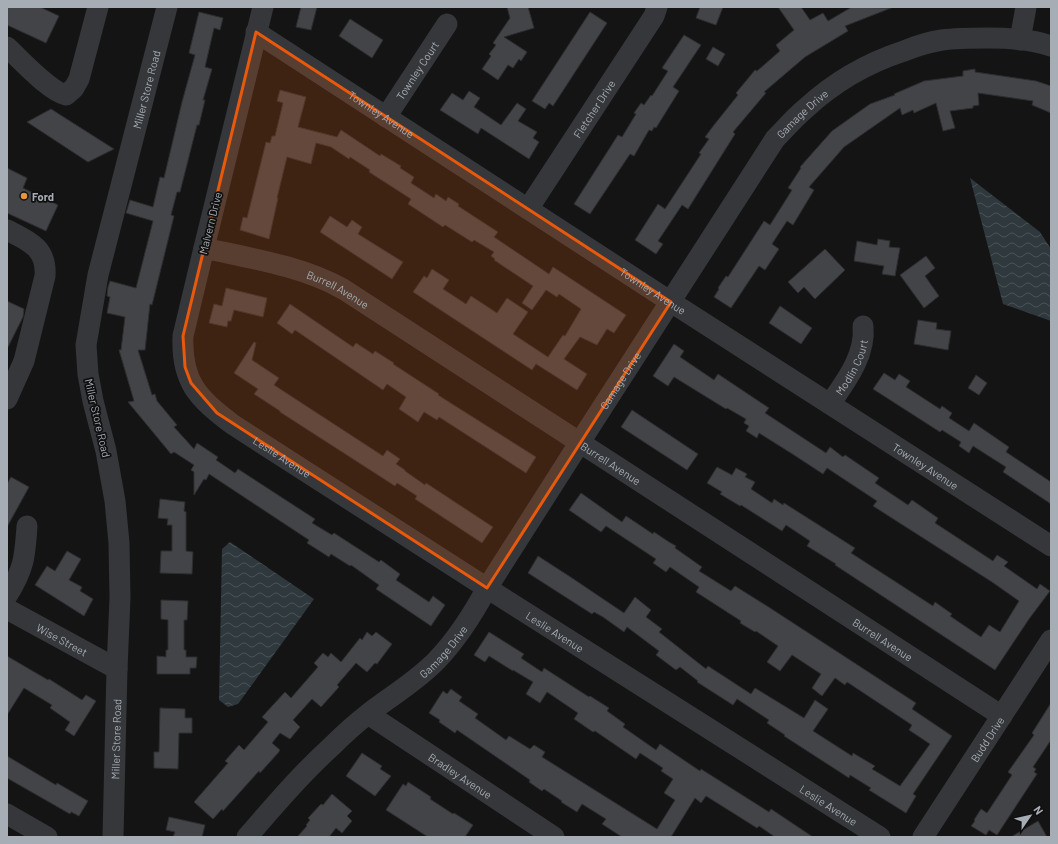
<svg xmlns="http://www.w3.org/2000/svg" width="1058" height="844" font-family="Barlow,sans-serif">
<defs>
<pattern id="water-waves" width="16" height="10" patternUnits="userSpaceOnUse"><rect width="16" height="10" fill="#2e383d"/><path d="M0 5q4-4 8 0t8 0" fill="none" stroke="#495257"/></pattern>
</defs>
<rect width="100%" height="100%" fill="#141415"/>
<!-- water -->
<path fill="url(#water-waves)" d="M970 178 1040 232 1051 249V321L1003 304Z
M230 542 314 599 238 704 228 707 219 700 222 549Z"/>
<!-- building -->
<path fill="#434448" stroke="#2e2e31" d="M7 7H40L59 16 46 43 7 25Z
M301 7H317L311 30 296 27Z
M507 7H528L534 28 504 37 527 52 521 61 519 59 513 68 508 65 498 80 482 69 491 56 489 54 496 45 493 43 510 18Z
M700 7H723L716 25 696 18Z
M778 7H801L810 20 823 13 828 21 852 7 891 8 845 26 848 31 805 57 764 92 766 93 733 132 735 134 688 209 682 205 658 241 663 244 656 254 635 240 658 204 665 209 701 154 699 153 709 139 705 137 714 125 738 95 736 93 755 70 757 71 780 51 776 45 794 30Z
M199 12 223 18 220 30 214 28 205 67 212 69 203 100H205L199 125H197L180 192H177L171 215 174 216 152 305 150 304 145 350H138L152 395 155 394 157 401 177 425 174 427 194 449 197 443 218 457 216 460 235 473 238 469 315 519 312 523 332 535 334 533 379 562 381 560 400 574 396 580 429 602 433 596 445 605 431 626 376 589 379 585 351 565 350 566 331 554 329 557 307 543 309 540 209 474 206 480 204 479 194 495V472L191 470 194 465 174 452 171 454 128 402 134 401 119 350H121L125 317 107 313 110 297 107 296 108 287 110 281 136 288 153 221 126 213 130 200 153 207 160 177 164 178 182 102 195 55 189 53Z
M590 12 607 23 553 106 549 103 545 109 532 101Z
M350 19 383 40 372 58 339 36Z
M684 35 701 45 673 87 679 91 656 128 654 127 652 131 649 130 634 156 630 154 590 214 574 204 618 135 622 137 636 114 634 113 641 103 644 105 651 95 652 96 668 71 662 68Z
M713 47 725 54 718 66 706 59Z
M975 69V72L1036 81 1051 86V113L1032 105 1033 101 978 93 979 105 973 106V108L950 111 955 128 943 131 936 103 914 113 913 110 902 115 900 108 844 147 809 187 814 190 793 225 787 221 772 244 779 249 765 270 759 266 731 308 714 297 719 289 718 288 726 276 728 277 764 221 770 225 792 190 788 188 801 168 800 167 832 131 870 104 895 95 894 94 924 81 963 76V71Z
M280 90 306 97 298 127 337 137 341 130 380 156 381 154 401 166 400 168 414 177 411 183 434 198 436 194 446 201 448 197 459 204 458 206 498 232 494 237 549 274 553 267 626 315 614 333 607 329 597 345 580 337 564 359 587 374 577 390 536 364 532 370 413 292 424 276 427 278 432 269 449 280 443 289 466 304 471 296 497 313 507 298 528 312 513 334 548 357 563 335 565 336 581 309 559 294 557 297 546 290 532 310 522 303 533 286 494 260 495 259 491 256 494 252 474 240 472 242 445 225 443 227 408 204 411 199 369 172 370 170 350 157 349 159 331 147 316 143 311 164 287 157 277 198H278L269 239 240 230 243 217 247 218 266 142 270 143 272 136H275L283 103 277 101Z
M469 91 480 98 474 107 501 125 517 103 526 109 518 121 537 132 533 138 539 142 529 159 481 128 478 134 440 110 452 93 463 100Z
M51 109 114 149 88 162 27 122Z
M7 168 27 178 23 188 58 205 46 231 7 213Z
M330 216 347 227 352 220 362 227 358 234 403 262 392 279 320 232Z
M878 239 890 241 889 247 900 248 895 276 882 274 884 266 854 261 857 241 877 245Z
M825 249 845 270 815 299 804 287 798 293 788 282Z
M926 256 935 268 925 276 939 296 924 308 900 275Z
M226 288 267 298 263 317 234 310 231 321H228L227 327 209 323 214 304 222 306Z
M7 301 24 309 23 317 7 349Z
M290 304 353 347 356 343 373 354 375 351 394 363 393 364 439 394 438 395 536 457 526 473 439 417 437 420 424 412 418 422 399 409 406 397 387 384 383 390 295 330 292 334 277 323Z
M780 306 812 328 801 344 769 323Z
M918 320 937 323 936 329 951 331 948 350 914 344Z
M254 342 256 343 252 360 279 378 274 385 383 456 387 450 400 459 396 464 405 470V471L425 485 426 483 493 527 482 543 415 499 417 496 397 483 395 486 280 412V411L254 394 258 389 234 373Z
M674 344 684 351 680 357 714 380 718 374 769 408 765 413 826 453 830 447 843 457 845 455 879 478 875 483 908 505 912 500 938 518 935 523 993 561 997 555 1008 562 1004 566 1037 589 1040 584 1050 591 1029 619 995 670 835 565 836 564 807 546 810 541 786 525 782 531 741 505 740 506 720 494 722 492 707 483 717 467 732 475 736 468 747 474 745 477 755 482 751 489 772 503 774 499 783 505 784 503 855 548 851 553 933 606 935 602 952 614 950 616 981 637 989 625 1000 632 1019 601 992 582 873 506 877 501 827 468 823 474 794 455 759 433 757 438 746 431 749 426 744 423 746 419 727 408 726 409 674 377 668 386 653 376Z
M884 373 895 380 899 374 910 381 906 387 940 409 942 406 952 413 949 418 969 431 974 423 1009 447 1006 452 1051 482V504L1003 472 1006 467 973 446 969 453 959 446 961 442 942 430 940 432 873 389Z
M976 375 987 383 979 395 968 388Z
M632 410 698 454 687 470 621 427Z
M11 477 29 487 7 527V484Z
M581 493 622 522 626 516 653 534 654 532 669 542 676 546 675 548 702 567 699 571 731 591 735 586 767 606 916 703 912 709 952 736 913 794 916 796 906 813 869 790 871 788 850 775 849 778 784 736 785 735 767 723 769 720 737 699 733 705 697 682 698 681 680 667 676 670 656 655 659 651 627 627 624 632 603 617 594 612 592 614 528 573 538 556 572 578 624 613 635 597 651 610 646 617 662 629 659 632 706 669 708 666 751 694 755 688 804 718 815 700 828 709 813 731 852 756 853 753 875 766 872 769 900 786 930 744 909 730 912 725 847 682 845 685 835 678 822 696 812 688 821 674 792 655 780 671 767 662 778 646 756 631 755 632 740 623 741 621 696 592 699 587 670 567 666 572 653 563 656 559 606 526 601 532 569 510Z
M160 499 185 502 184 511 186 512V551L193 552 192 574 160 573 161 551H172V525H167L168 519 158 518Z
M67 551 81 559 69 580 82 587 80 591 93 599 84 616 35 585 47 566 55 571Z
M161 600 188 601 187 620H184V650H186V657H197L196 668H190V674H157V656L166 657V650H168V620L161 619Z
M367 632 372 636 376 632 392 644 377 664 375 663 367 672 356 663 337 685 339 687 321 707 312 699 293 720 300 727 290 739 280 733 272 743 280 750 278 753 260 773 259 771 223 811 222 809 213 819 194 802 228 763 225 761 239 745 244 750 268 722 262 717 285 692 291 698 318 667 314 663 323 653 328 657 331 653 341 662 360 638 362 640Z
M489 632 524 654 521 658 542 672 544 668 589 697 590 696 609 708 607 711 625 724 623 727 656 750 660 744 700 771 701 769 769 812 771 809 813 837H775L759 826 757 828 706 796 701 803 695 798 671 837H622L602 824 606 819 582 804 577 812 561 802 562 801 544 789 542 791 529 782 530 780 457 730 455 733 439 722 440 720 429 713 443 691 447 694 451 689 462 697 459 701 478 714 475 718 506 740 509 736 530 749 534 745 545 752 542 757 657 829 675 800 664 793 673 779 661 771 663 768 640 753 636 759 595 731 593 732 574 719 578 713 547 692 540 703 526 694 533 682 513 670V671L489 656 485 662 474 655Z
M7 656 48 680 49 679 82 700 86 695 96 701 74 736 65 730 70 722 50 708 52 705 24 688 7 715Z
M1051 703V740L1033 767 1036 769 1034 772 1037 774 997 835 989 830 986 835 971 826 975 821 974 820 981 809 987 813 1012 775 1008 772 1034 735 1032 733Z
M160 708 185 709V718H192V733H179L178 769 154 768V752H159Z
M362 753 382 766 380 769 391 776 375 796 346 776Z
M7 756 56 785 57 783 88 801 79 816 71 812 70 814 7 778Z
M408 782 431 797 430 799 453 814 454 813 473 825 465 837H428L386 810 403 784 406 786Z
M332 794 352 811 347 816 352 821 342 833 336 828 329 837H297L307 826 306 825 310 820 308 818 321 804 323 805Z
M169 817 205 825 202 837H173L175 832 166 830Z
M1038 821 1047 837H1011Z"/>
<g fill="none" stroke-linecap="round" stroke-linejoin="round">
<!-- minor -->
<g stroke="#35373a" stroke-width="21">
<path id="s1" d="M263 7 204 248 183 336C181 382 198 398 232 424L487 588 880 837"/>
<path id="s2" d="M256 32 671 302 1051 546"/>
<path d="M1020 40 1026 7"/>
<path d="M7 47C21 60 49 91 66 95L74 88 79 79 98 7"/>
<path id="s3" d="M386 117 447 24"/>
<path id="s4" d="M528 209 654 16 657 7"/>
<path d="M7 230C29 241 47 248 45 276L24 361 7 399"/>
<path id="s5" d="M204 248C249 258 302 266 343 289L1002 716"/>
<path id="s6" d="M830 404C846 381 866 355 863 326"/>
<path d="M7 596C24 569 25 557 27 526"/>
<path id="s7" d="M7 609 117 669"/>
<path id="s8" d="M368 714 554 837"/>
<path d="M7 814 47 837"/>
<path id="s9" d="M113 837 117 669 120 598 119 543 115 501 106 451 93 401 88 374 86 345 98 275 167 7"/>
<path id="s10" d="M247 837C274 806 301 774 332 746 343 735 355 724 368 714 391 696 417 681 437 660 458 638 473 614 487 588L580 442 775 139C785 129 794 118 805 109 834 82 867 63 904 51 916 46 929 42 942 40 957 38 972 38 988 38 1008 38 1031 39 1051 46"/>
<path id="s11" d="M923 837 1051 640"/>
</g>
</g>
<!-- marked area -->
<path fill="#e8590c" fill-opacity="0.2" stroke="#e8590c" stroke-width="3" stroke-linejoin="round" d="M256 32 671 302 487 588 217 413 191 383 185 367 183 336Z"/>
<!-- markers -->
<circle fill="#e6953b" stroke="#0f0f10" stroke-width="1.5" cx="24" cy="196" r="4"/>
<g text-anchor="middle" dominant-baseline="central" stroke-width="3.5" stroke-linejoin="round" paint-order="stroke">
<!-- street labels -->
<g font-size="11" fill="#a6adb5" stroke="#0f0f10">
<text stroke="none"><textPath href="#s3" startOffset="56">Townley Court</textPath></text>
<text stroke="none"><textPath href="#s9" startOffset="758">Miller Store Road</textPath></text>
<text stroke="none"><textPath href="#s4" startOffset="120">Fletcher Drive</textPath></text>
<text stroke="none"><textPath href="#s2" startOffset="150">Townley Avenue</textPath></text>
<text stroke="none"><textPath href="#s10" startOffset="919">Gamage Drive</textPath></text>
<text transform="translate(210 223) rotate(-76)">Malvern Drive</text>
<text stroke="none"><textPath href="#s5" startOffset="141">Burrell Avenue</textPath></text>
<text stroke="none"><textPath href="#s2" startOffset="474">Townley Avenue</textPath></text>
<text stroke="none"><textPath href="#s6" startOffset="43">Modlin Court</textPath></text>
<text stroke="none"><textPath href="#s10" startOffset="595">Gamage Drive</textPath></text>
<text transform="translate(98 418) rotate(77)">Miller Store Road</text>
<text stroke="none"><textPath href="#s1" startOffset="505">Leslie Avenue</textPath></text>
<text stroke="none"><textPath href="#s5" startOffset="465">Burrell Avenue</textPath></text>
<text stroke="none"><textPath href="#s2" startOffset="798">Townley Avenue</textPath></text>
<text stroke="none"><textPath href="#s1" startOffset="829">Leslie Avenue</textPath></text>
<text stroke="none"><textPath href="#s7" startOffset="63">Wise Street</textPath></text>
<text stroke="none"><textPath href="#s5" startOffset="789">Burrell Avenue</textPath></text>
<text stroke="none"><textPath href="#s10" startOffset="271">Gamage Drive</textPath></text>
<text stroke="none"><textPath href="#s11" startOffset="117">Budd Drive</textPath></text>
<text stroke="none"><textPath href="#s9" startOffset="98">Miller Store Road</textPath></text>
<text stroke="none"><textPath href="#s8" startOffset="111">Bradley Avenue</textPath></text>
<text stroke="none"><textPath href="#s1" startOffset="1153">Leslie Avenue</textPath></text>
</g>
<!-- poi labels -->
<g font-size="11" font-weight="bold" fill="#a6adb5" stroke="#0f0f10" text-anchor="start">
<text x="32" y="196">Ford</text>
</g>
</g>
<!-- border -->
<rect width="1058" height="844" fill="none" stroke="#a6adb5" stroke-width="16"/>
<!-- north arrow -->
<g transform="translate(1030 816) rotate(56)" stroke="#0f0f10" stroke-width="3" paint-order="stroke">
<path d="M0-3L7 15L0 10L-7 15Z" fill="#a6adb5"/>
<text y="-6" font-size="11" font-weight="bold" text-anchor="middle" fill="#a6adb5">N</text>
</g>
</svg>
